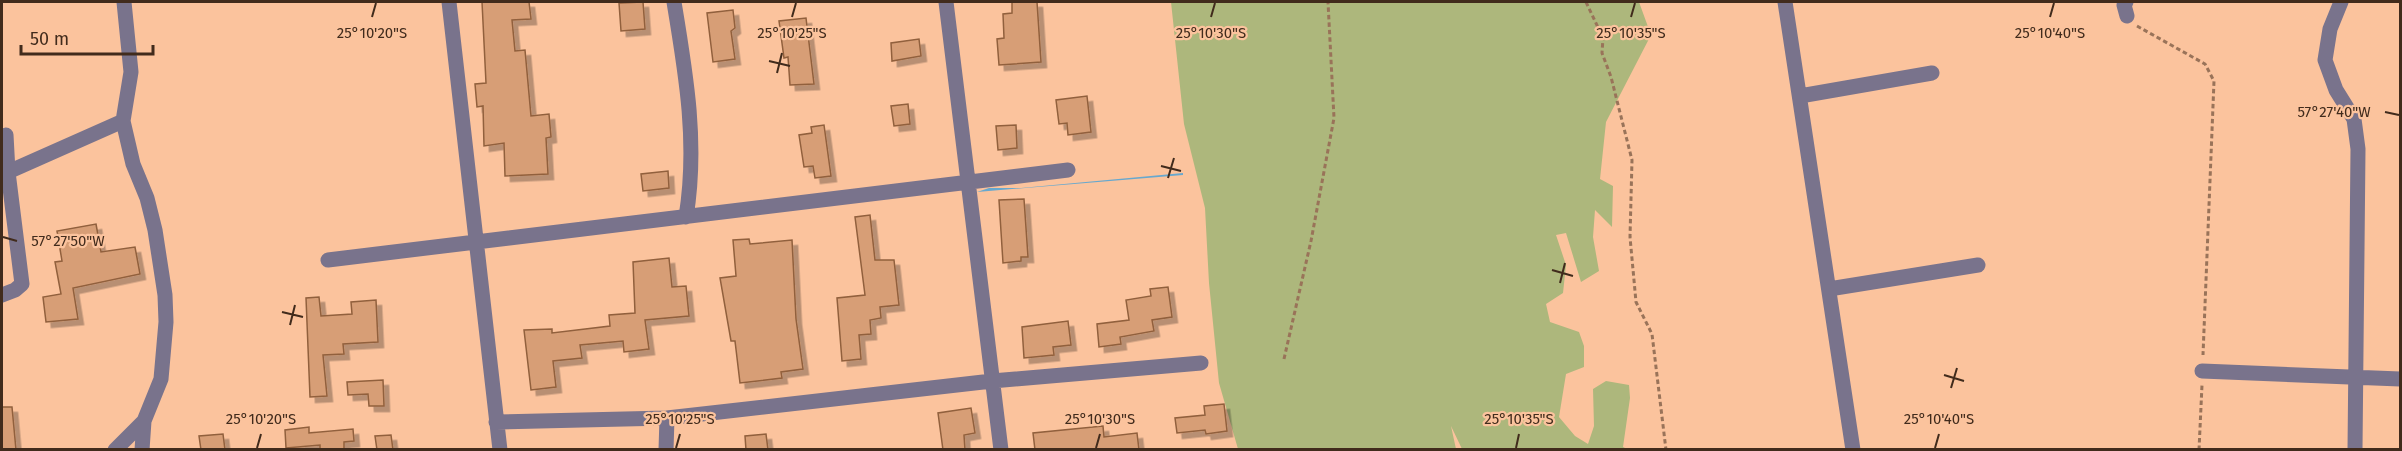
<svg xmlns="http://www.w3.org/2000/svg" width="2402" height="451" font-family="'Fira Sans',sans-serif">
<defs>
<filter id="shadow"><feDropShadow dx="5.5" dy="5.5" stdDeviation="0" flood-color="#0004"/></filter>
</defs>
<rect width="100%" height="100%" fill="#fbc39d"/>
<!-- green -->
<path fill="#adb77c" d="M1171 2H1639L1651 35 1606 122 1600 179 1613 186 1612 227 1595 210 1593 237 1599 271 1581 282 1566 233 1556 235 1566 265 1563 293 1546 304 1550 322 1579 332 1584 346V367L1566 374 1559 417 1575 436 1588 444 1594 426 1593 389 1606 381 1629 385 1630 398 1623 447 1627 449H1462L1451 426 1456 449H1238L1219 383 1209 283 1205 208 1184 124Z"/>
<!-- water -->
<path fill="#67a8ce" d="M1183 173V175L977 192 989 188H1021Z"/>
<!-- building -->
<path fill="#d79e76" stroke="#91603d" stroke-width="1.5" filter="url(#shadow)" d="M482 2H529L531 19 512 20 515 51 525 50 531 116 549 114 551 137 546 138 548 174 505 176 504 143 484 146 483 106 477 107 475 84 486 83Z
M643 2 645 29 621 31 619 3Z
M1012 2H1037L1041 62 999 65 997 39 1004 38 1003 14 1012 13Z
M733 10 735 28 731 31 735 59 713 62 707 13Z
M806 18 814 84 790 85 788 57 784 58 779 21Z
M919 39 921 56 892 61 891 43Z
M1087 96 1091 132 1068 135 1067 123 1059 124 1056 100Z
M908 104 910 124 894 126 891 106Z
M824 125 831 176 815 178 813 166 804 167 799 135 812 133 811 127Z
M1016 125 1017 148 998 150 996 126Z
M668 171 669 188 643 191 641 174Z
M1024 199 1028 257H1021V261L1003 263 999 200Z
M870 215 875 260H894L899 305 880 307 881 318 870 320 871 334 859 335 861 359 842 361 837 298 865 295 855 217Z
M96 224 101 252 135 247 140 274 73 288 78 319 46 322 43 297 61 294 55 262 62 261 57 231Z
M749 239 750 244 792 240 796 319 803 369 781 372 782 378 740 383 735 341H731L720 278 736 276 733 240Z
M669 258 672 287 686 286 689 316 645 320 649 349 624 352 623 341 580 345 582 358 553 361 556 387 531 390 524 330 552 329V333L610 326 609 315 635 313 633 262Z
M1168 287 1172 317 1152 320 1154 331 1120 337 1121 344 1099 347 1097 324 1129 320 1126 300 1151 296 1150 289Z
M319 297 321 316 352 314 351 302 376 300 378 342 343 344 344 354 323 355 327 396 310 397 306 298Z
M1068 321 1071 345 1053 347 1054 355 1024 358 1022 327Z
M383 380 384 406H369L368 394 348 395 347 382Z
M1224 404 1227 431 1206 434 1205 430 1177 433 1175 418 1205 415 1204 406Z
M2 407H12L16 450H2Z
M971 408 975 433 964 435 965 450H943L938 413Z
M1103 426 1104 437 1137 433 1139 450H1035L1033 433Z
M309 427V433L353 429 354 441 344 442V450H320V445L286 448 285 430Z
M223 434 225 450H201L199 436Z
M766 434 768 450H746L745 436Z
M391 435 393 450H377L375 436Z"/>
<g fill="none" stroke-linecap="round" stroke-linejoin="round">
<!-- path -->
<path stroke="#997359" stroke-width="3" stroke-dasharray="4.5 3" stroke-linecap="butt" d="M1586 2 1603 38 1602 53 1611 77 1632 160 1630 237 1636 302 1652 334 1666 450
M2137 26 2205 64 2214 81 2203 355
M1284 359 1311 241 1334 118 1328 2
M2199 450 2202 385"/>
<!-- minor -->
<path stroke="#79738c" stroke-width="15" d="M124 2 131 72 123 121 133 164 147 198 155 230 165 295 166 322 161 379 144 421 142 450
M449 2 500 450
M674 2C686 74 698 144 686 217
M946 2 1001 450
M1785 2 1853 450
M2126 2 2124 5 2127 16
M2341 2 2330 29 2325 60 2336 90 2354 119 2358 149 2355 450
M1800 96 1932 73
M8 172 123 121
M328 260 1068 170
M1829 289 1978 265
M2 295 15 290 22 284 8 172 6 135
M2202 371 2400 379
M496 422 667 418 992 381 1201 363
M115 450 144 421
M666 450 667 418"/>
</g>
<!-- ticks -->
<path fill="none" stroke="#412b1c" stroke-width="2" d="M372 17 376 3M792 17 796 3M1211 17 1215 3M1631 17 1635 3M2050 17 2054 3M769 61 790 66M777 73 782 53M2385 112 2399 115M1161 166 1181 171M1168 178 1174 158M3 237 17 241M1552 270 1573 276M1560 283 1565 263M282 312 303 317M290 325 295 305M1944 375 1964 381M1951 388 1957 368M257 448 261 434M676 448 680 434M1096 448 1100 434M1516 448 1519 434M1935 448 1939 434"/>
<g font-size="15" text-anchor="middle" fill="#412b1c" stroke="#fbc39d" stroke-width="4.5" stroke-linejoin="round" paint-order="stroke">
<text x="372" y="38">25°10'20"S</text>
<text x="792" y="38">25°10'25"S</text>
<text x="1211" y="38">25°10'30"S</text>
<text x="1631" y="38">25°10'35"S</text>
<text x="2050" y="38">25°10'40"S</text>
<text x="2334" y="117">57°27'40"W</text>
<text x="68" y="246">57°27'50"W</text>
<text x="261" y="424">25°10'20"S</text>
<text x="680" y="424">25°10'25"S</text>
<text x="1100" y="424">25°10'30"S</text>
<text x="1519" y="424">25°10'35"S</text>
<text x="1939" y="424">25°10'40"S</text>
</g>
<!-- border -->
<rect width="2402" height="451" fill="none" stroke="#412b1c" stroke-width="6"/>
<!-- scale -->
<path d="M21 45v9h132v-9" fill="none" stroke="#412b1c" stroke-width="3"/>
<text x="30" y="45" font-size="18" fill="#412b1c" stroke="#fbc39d" stroke-width="4.5" paint-order="stroke">50 m</text>
</svg>
